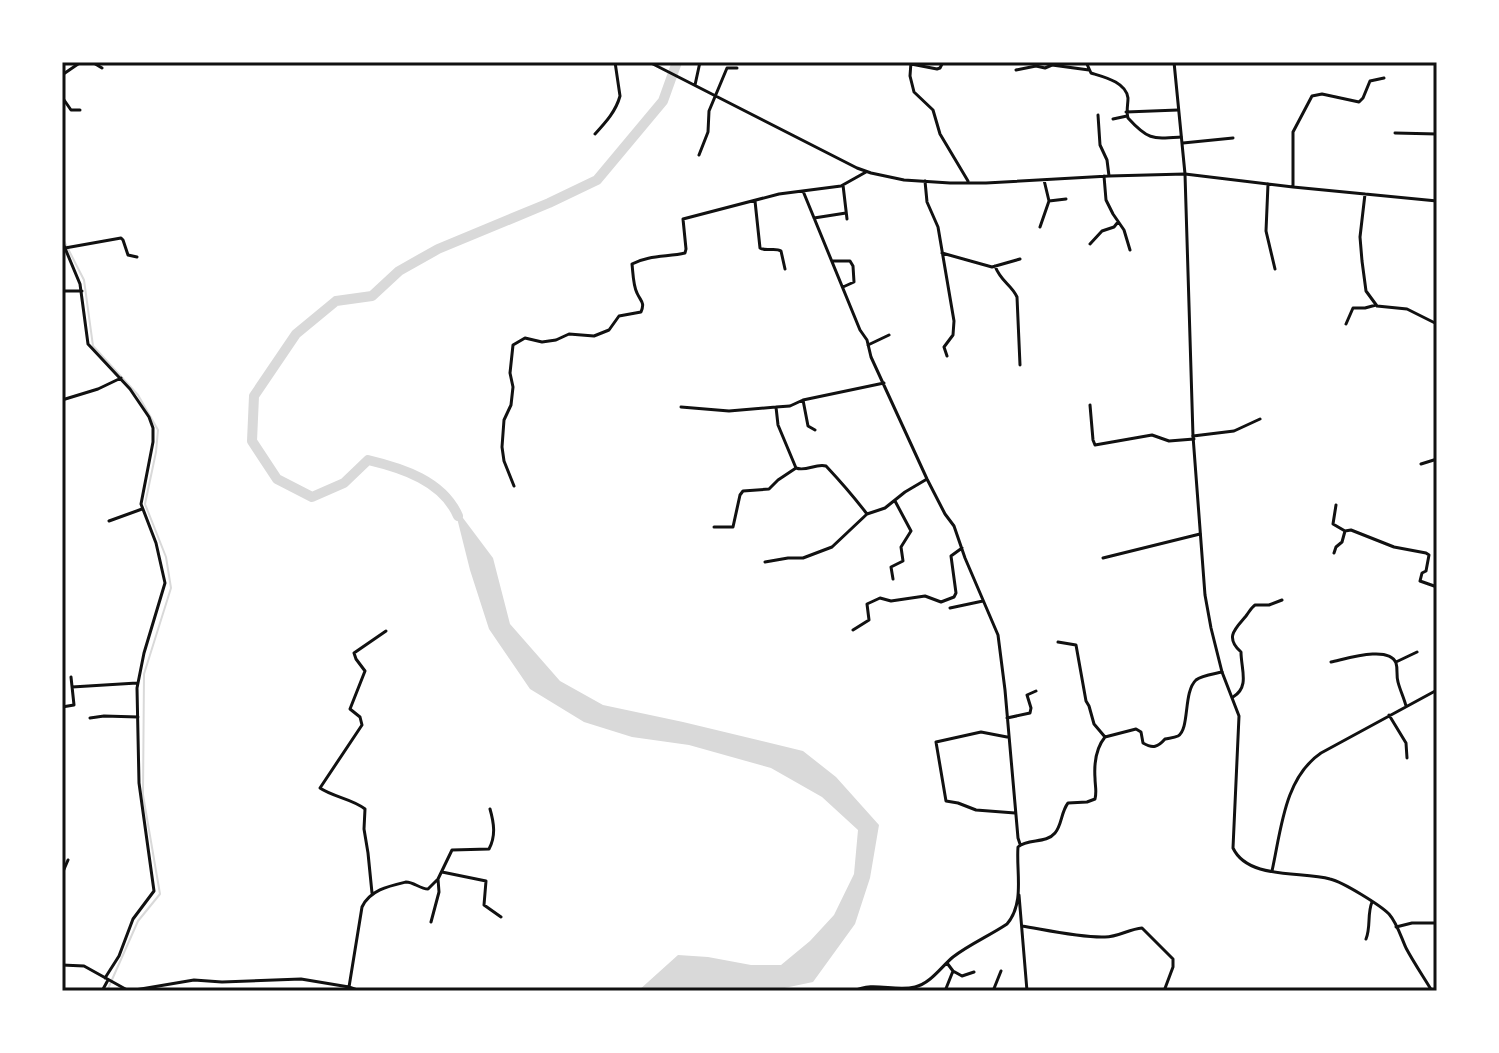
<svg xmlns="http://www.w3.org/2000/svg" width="1499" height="1053" font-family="'Varela Round',sans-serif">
<rect width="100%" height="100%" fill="#fff"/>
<!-- water -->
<path fill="#d9d9d9" d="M454 506 493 558 510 624 560 681 603 705 683 722 803 751 836 777 879 825 870 878 855 924 813 982 770 991H638L678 955 708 957 751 965H781L810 941 834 915 854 874 858 830 822 797 771 768 689 745 632 737 584 722 530 689 489 629 470 570Z"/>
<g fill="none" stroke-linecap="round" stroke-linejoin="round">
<!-- stream -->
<path stroke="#d9d9d9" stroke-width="2" d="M62 237 84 280 93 346 138 395 158 430 156 452 145 504 166 557 171 588 144 674 143 795 160 894 138 921 107 991"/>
<!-- river -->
<path stroke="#d9d9d9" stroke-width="10" d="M458 516C443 481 402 468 368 460L344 483 312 497 277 479 252 441 254 396 296 334 336 301 372 296 399 271 438 249 549 203 597 180 663 101 677 62"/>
<!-- minor -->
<path stroke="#111" stroke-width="3" d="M92 62 102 68
M649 62 857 168 871 173 904 180 950 183H986L1109 176 1185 174 1293 187 1437 201
M911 62 910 76 914 92 933 110 940 134 968 181
M1086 62 1091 73C1104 77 1126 82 1128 98 1128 105 1126 111 1128 118 1148 140 1152 139 1181 137
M911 64 937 69 940 68 943 62
M1016 70 1036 66 1045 68 1052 65 1089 70
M62 75 81 62
M695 85 700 62
M62 97 71 110H80
M1126 112 1178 110
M1098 115 1100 145 1107 160 1109 176
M1113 119 1127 116
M1395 133 1437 134
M595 134C606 122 616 111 620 96L615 62
M1183 143 1233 138
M699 155 708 132 709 111 727 68H737
M1104 176 1106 200 1113 214 1124 230 1130 250
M925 181 927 202 938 227 954 321 953 335 944 347 947 356
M1268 184 1266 231 1275 269
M843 185 847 219
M1293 187V132L1312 96 1322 94 1359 102 1363 98 1370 81 1384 78
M803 191 860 330 867 340 871 357 927 479 945 514 954 526 965 558 998 635 1005 690 1018 838 1020 844
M1365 194 1360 237 1362 261 1366 291 1377 306 1407 309 1437 324
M755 201 760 248C766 252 775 247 781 251L785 269
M1049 201 1066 199
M814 218 846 213
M1040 227 1049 201 1044 180
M62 241 80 284 88 344 130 389 149 417 153 428V442L141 504 156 543 165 583 144 653 137 688 139 783 154 891 133 919 119 956 105 978
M1090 244 1102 231 1114 227 1118 222
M65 248 121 238 123 240 128 255 137 257
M942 253 992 267 1020 259
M832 261H850L853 266 854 282 843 287
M995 266C1001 282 1011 284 1017 297L1020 365
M62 291H82
M1346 324 1353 308H1365L1376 305
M868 345 889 335
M62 400 98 389 121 378
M803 400 808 426 815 430
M1090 405 1093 440 1095 445 1152 435 1169 441 1194 439
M681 407 729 411 776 407 790 406 803 400 884 383
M776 407 778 425 796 468C806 472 816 463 826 466 841 482 854 497 867 514
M1193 436 1234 431 1260 419
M1421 464 1437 459
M514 486 504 461 502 447 504 420 511 405 513 387 510 373 513 345 525 338 542 342 556 340 569 334 594 336 609 330 619 316 641 312C645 302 641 302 637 293 633 285 633 272 632 264 648 255 668 257 685 253L686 249 683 219 779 194 841 186 866 172
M1336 505 1333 524 1345 531
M109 521 142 509
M714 527H733L740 495 743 491 769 489 778 480 796 468
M1334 553 1336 547 1342 542 1345 531 1351 530 1394 547 1426 553 1429 555 1426 571 1422 573 1420 581 1437 587
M1103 558 1200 534
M765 562 788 558H803L832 547 867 514 885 508 905 492 927 479
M893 579 891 567 903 561 901 547 911 531 895 501
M950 608 983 601
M853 630 869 620 867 604 880 598 891 601 925 596 941 602 954 597 956 593 951 556 962 548
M1058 642 1076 645 1086 701 1089 706 1094 724 1105 737
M1331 662C1346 659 1389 645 1396 663 1398 669 1396 675 1398 682 1400 690 1404 698 1406 706
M1396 662 1417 652
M72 687 137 683
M1233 697C1250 687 1241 669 1241 652 1224 637 1236 628 1246 616 1249 612 1251 608 1255 605H1269L1282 600
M62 707 74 705 71 677
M1389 715 1406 743 1407 758
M90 718 104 716 138 717
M1007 718 1030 713 1031 708 1027 695 1036 691
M1007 737 981 732 936 742 946 801 958 803 976 810 1015 813
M1272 871C1281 831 1284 778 1321 753L1437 690
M442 872 486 881 484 905 501 917
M62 874 68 860
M372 893 368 853 364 829 365 809C353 799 333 797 320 788L362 725 360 717 350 709 365 671 356 659 354 653 386 631
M1019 895 1027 991
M431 922 439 892 438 879
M1022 926C1046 930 1081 938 1105 937 1118 937 1129 929 1142 928L1173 959V967L1164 991
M1396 927 1412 923H1437
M1366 939C1371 927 1367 914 1372 902
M62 965 84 966 129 991
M953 971 962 976 974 972
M349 987 362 907C370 890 389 886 406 882 414 882 420 889 428 889L438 879 452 850 489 849C496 836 494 823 490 809
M102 991 108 980
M129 991 194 980 222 982 301 979 349 987 360 991
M854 991C873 981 894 992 915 987 931 983 941 967 953 957 970 944 989 936 1007 924 1025 903 1016 872 1018 847 1028 838 1046 844 1055 833 1062 825 1061 812 1068 803L1087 802 1095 799C1097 791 1095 786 1095 778 1094 763 1096 748 1105 737L1136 729 1141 732 1143 743C1153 749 1158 747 1165 739 1169 738 1174 738 1178 736 1190 729 1183 692 1196 680 1202 675 1214 674 1222 672
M945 991 953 971 947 963
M993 991 1001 971"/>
<!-- tertiary -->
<path stroke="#111" stroke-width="3" d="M1174 62 1185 174 1193 436 1205 595 1211 628 1222 672 1239 716 1233 848C1248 880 1302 871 1330 879 1343 882 1380 905 1389 914 1397 923 1401 937 1406 948 1414 963 1423 976 1432 991"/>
</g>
<!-- border -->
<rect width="1499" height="1053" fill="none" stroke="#ffffff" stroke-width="128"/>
<rect x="64" y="64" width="1371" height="925" fill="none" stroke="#111" stroke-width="3"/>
</svg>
